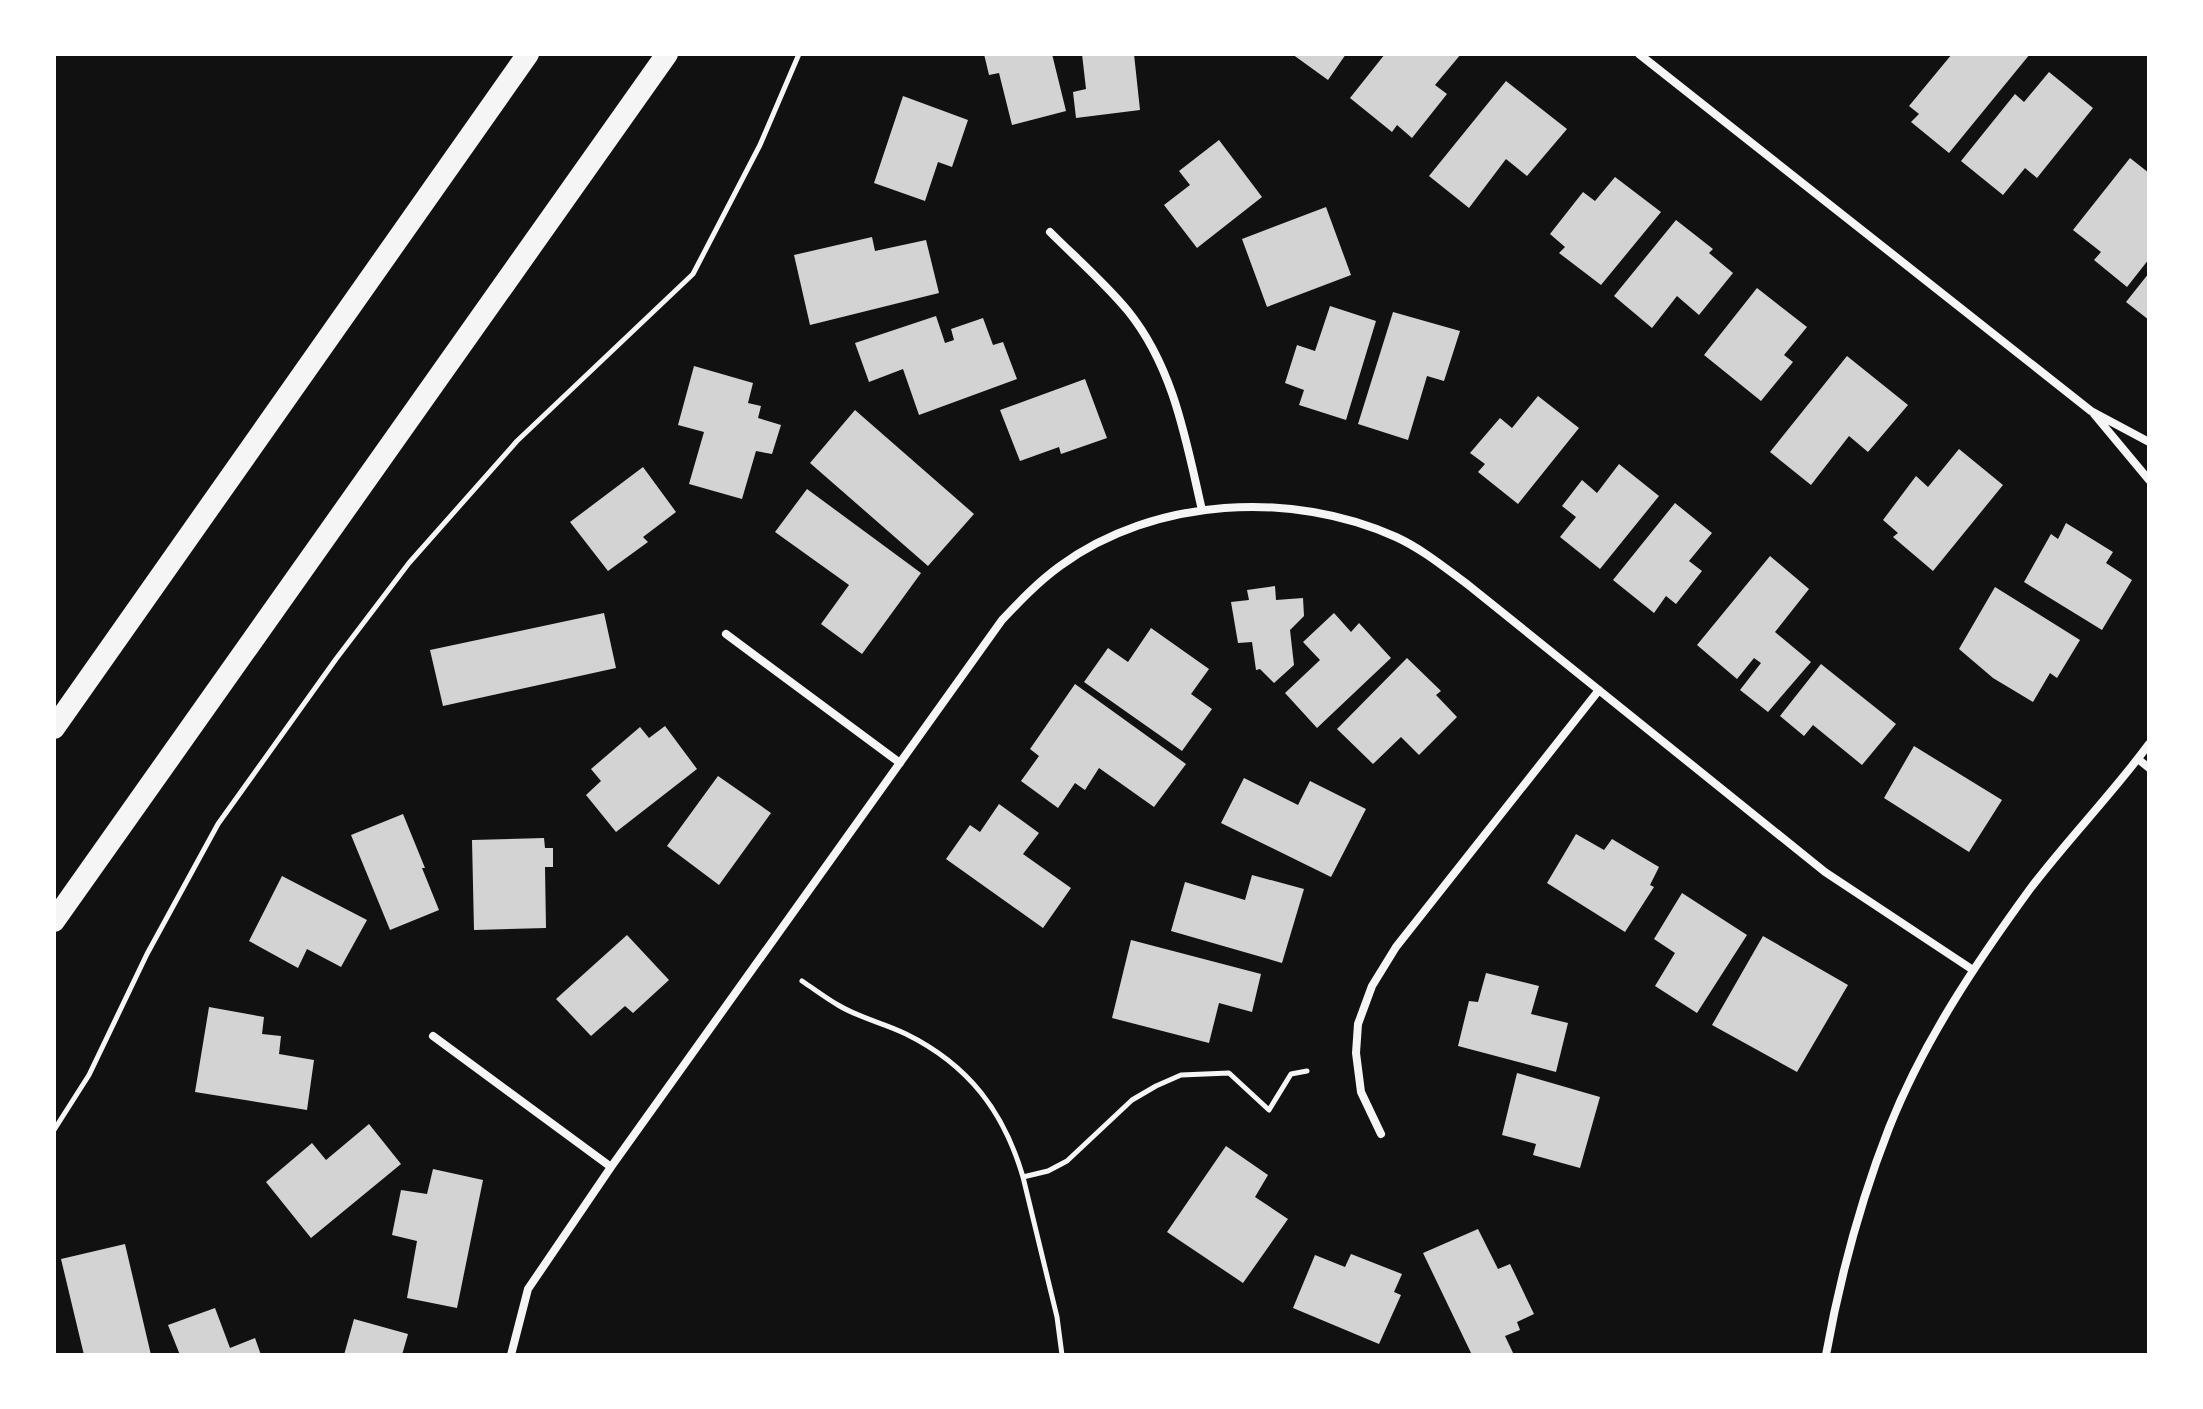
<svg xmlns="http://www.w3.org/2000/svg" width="2203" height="1409" font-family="'Sofia Sans Condensed',sans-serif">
<rect width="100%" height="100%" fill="#111"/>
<!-- building -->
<path fill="#d3d3d3" d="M984 54H1052L1066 111 1012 125 999 73 989 75Z
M1082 54H1134L1140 110 1076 118 1073 92 1086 89Z
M1292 54H1346L1328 80Z
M1385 54H1461L1435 85 1447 94 1412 138 1397 125 1392 132 1350 98Z
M1952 54H2030L1949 153 1911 122 1919 114 1909 106Z
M2049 72 2093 108 2037 178 2025 168 2003 195 1961 161 2015 94 2024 102Z
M1506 81 1567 129 1527 176 1506 159 1469 208 1429 176Z
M903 96 968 120 952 167 938 162 925 201 874 183Z
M1219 140 1262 197 1197 248 1164 205 1190 185 1179 171Z
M2130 158 2149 173V259L2127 287 2094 260 2101 252 2073 230Z
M1615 177 1661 212 1601 285 1559 253 1565 247 1550 234 1583 192 1595 201Z
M1326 207 1351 275 1267 307 1242 239Z
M1676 220 1713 249 1709 253 1733 273 1699 315 1677 296 1652 328 1614 296Z
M872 237 875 251 926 240 939 293 810 325 794 255Z
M2149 273V320L2126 302Z
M1757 288 1807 327 1784 355 1793 362 1761 401 1704 355Z
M1330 306 1376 321 1346 420 1299 405 1304 390 1285 383 1297 345 1315 351Z
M1393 312 1460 331 1444 381 1427 376 1408 440 1358 424Z
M936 316 945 343 954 340 951 329 983 318 993 345 1003 342 1017 379 919 415 903 369 869 382 855 343Z
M1847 356 1908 405 1868 452 1849 436 1811 485 1770 452Z
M694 366 753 383 748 403 761 406 758 418 781 425 772 454 756 451 742 499 689 484 704 432 678 425Z
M1085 379 1107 438 1061 454 1059 447 1020 461 1000 410Z
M1538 396 1579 428 1518 504 1478 472 1485 464 1470 453 1500 418 1512 428Z
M855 410 974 514 928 566 810 463Z
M1959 449 2003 485 1933 571 1893 537 1898 533 1883 520 1916 476 1928 487Z
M1619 464 1659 496 1600 569 1560 537 1576 517 1562 506 1582 480 1597 493Z
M643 467 676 512 643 537 648 542 608 571 570 522Z
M807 489 921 573 862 654 821 624 849 585 775 532Z
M1675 503 1712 533 1689 561 1702 571 1676 604 1666 596 1654 613 1613 580Z
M2066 523 2113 552 2106 563 2132 580 2102 630 2024 582 2051 534 2058 539Z
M1770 556 1809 589 1775 632 1811 662 1768 712 1740 690 1761 663 1754 658 1737 679 1697 645Z
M1275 586 1276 600 1303 598 1304 616 1290 630 1294 665 1274 683 1260 669 1256 670 1252 642 1238 643 1231 602 1249 600 1247 590Z
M1995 587 2080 640 2057 678 2050 673 2033 702 1993 678 1959 649Z
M604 613 616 668 443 706 430 650Z
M1334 613 1351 632 1359 623 1391 658 1317 728 1285 693 1320 660 1303 642Z
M1151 628 1209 669 1191 694 1212 709 1182 751 1084 682 1108 648 1128 662Z
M1407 658 1441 691 1436 695 1457 717 1419 755 1401 737 1373 764 1337 729Z
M1821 664 1896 724 1862 765 1813 725 1804 736 1780 716Z
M1075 684 1186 764 1154 807 1099 768 1085 790 1075 783 1058 808 1021 781 1039 756 1030 749Z
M665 726 697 769 616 832 586 795 601 781 591 769 640 727 649 738Z
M1914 746 2002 800 1969 852 1884 798Z
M718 776 771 813 719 885 667 846Z
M1244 778 1298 805 1310 781 1366 809 1331 877 1221 823Z
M999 804 1039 833 1023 854 1071 888 1043 928 946 859 970 825 980 832Z
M403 814 425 868H422L439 910 390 930 351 835Z
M1576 834 1604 850 1612 839 1659 867 1650 885 1654 887 1625 932 1547 883Z
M544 838 545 848H553V867H545L546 928 474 930 472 840Z
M1252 875 1304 889 1282 963 1171 931 1185 882 1245 900Z
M282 876 367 920 341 967 307 949 298 968 249 941Z
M1682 893 1747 935 1697 1013 1655 986 1675 953 1654 939Z
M627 935 669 980 633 1013 625 1006 591 1036 556 999Z
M1763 936 1848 985 1797 1072 1712 1025Z
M1131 940 1261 974 1252 1012 1219 1003 1209 1043 1112 1018Z
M1486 973 1539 986 1531 1014 1568 1023 1556 1072 1458 1046 1469 1001 1478 1002Z
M209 1007 264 1017 262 1034 281 1036 279 1054 314 1060 307 1110 195 1092Z
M1517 1073 1600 1097 1580 1168 1533 1155 1536 1144 1502 1135Z
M369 1124 401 1164 311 1238 266 1182 312 1143 326 1160Z
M1226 1146 1268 1175 1255 1197 1288 1219 1243 1283 1167 1232Z
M433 1169 483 1180 457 1308 407 1298 417 1241 392 1235 401 1190 427 1194Z
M1478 1229 1498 1269 1510 1264 1534 1314 1517 1322 1520 1330 1505 1336 1514 1355H1472L1423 1253Z
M125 1244 151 1355H84L61 1259Z
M1351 1254 1402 1274 1394 1292 1401 1295 1379 1344 1293 1308 1315 1255 1345 1267Z
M215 1308 230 1348 255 1338 261 1355H180L168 1325Z
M354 1319 408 1334 402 1355H344Z"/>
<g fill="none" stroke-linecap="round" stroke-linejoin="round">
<!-- path -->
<path stroke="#f5f5f5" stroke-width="5" d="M802 981C814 989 826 998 838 1005 859 1018 884 1023 906 1034 969 1065 1004 1112 1023 1177
M54 1130 89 1075 147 954 218 824 336 659 409 563 517 441 693 274 760 145 799 54
M1062 1355 1057 1317 1023 1177 1048 1171 1067 1161 1132 1100 1156 1086 1181 1075 1229 1073 1269 1110 1291 1074 1307 1071"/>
<!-- minor -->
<path stroke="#f5f5f5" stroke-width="8" d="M1639 54 2091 411 2149 442
M1050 232C1076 258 1105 283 1128 311 1174 368 1186 441 1202 510
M2094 414 2149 480
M726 634 900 763
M2138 759 2149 768
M433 1036 611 1167
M1381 1134 1361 1092 1356 1053 1358 1024 1372 986 1396 947 1599 690
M511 1355 528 1289 611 1167 1002 620C1020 601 1038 582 1060 566 1154 497 1292 490 1396 537 1422 549 1444 567 1467 584L1825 872 1973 970
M1826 1355C1840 1277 1860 1202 1889 1128 1923 1042 1976 963 2030 889 2068 839 2112 794 2149 744"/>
<!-- trunk -->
<path stroke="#f5f5f5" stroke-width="22" d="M54 728 528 54
M54 921 667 54"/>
</g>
<!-- border -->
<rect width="2203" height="1409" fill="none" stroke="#ffffff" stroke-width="112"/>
</svg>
